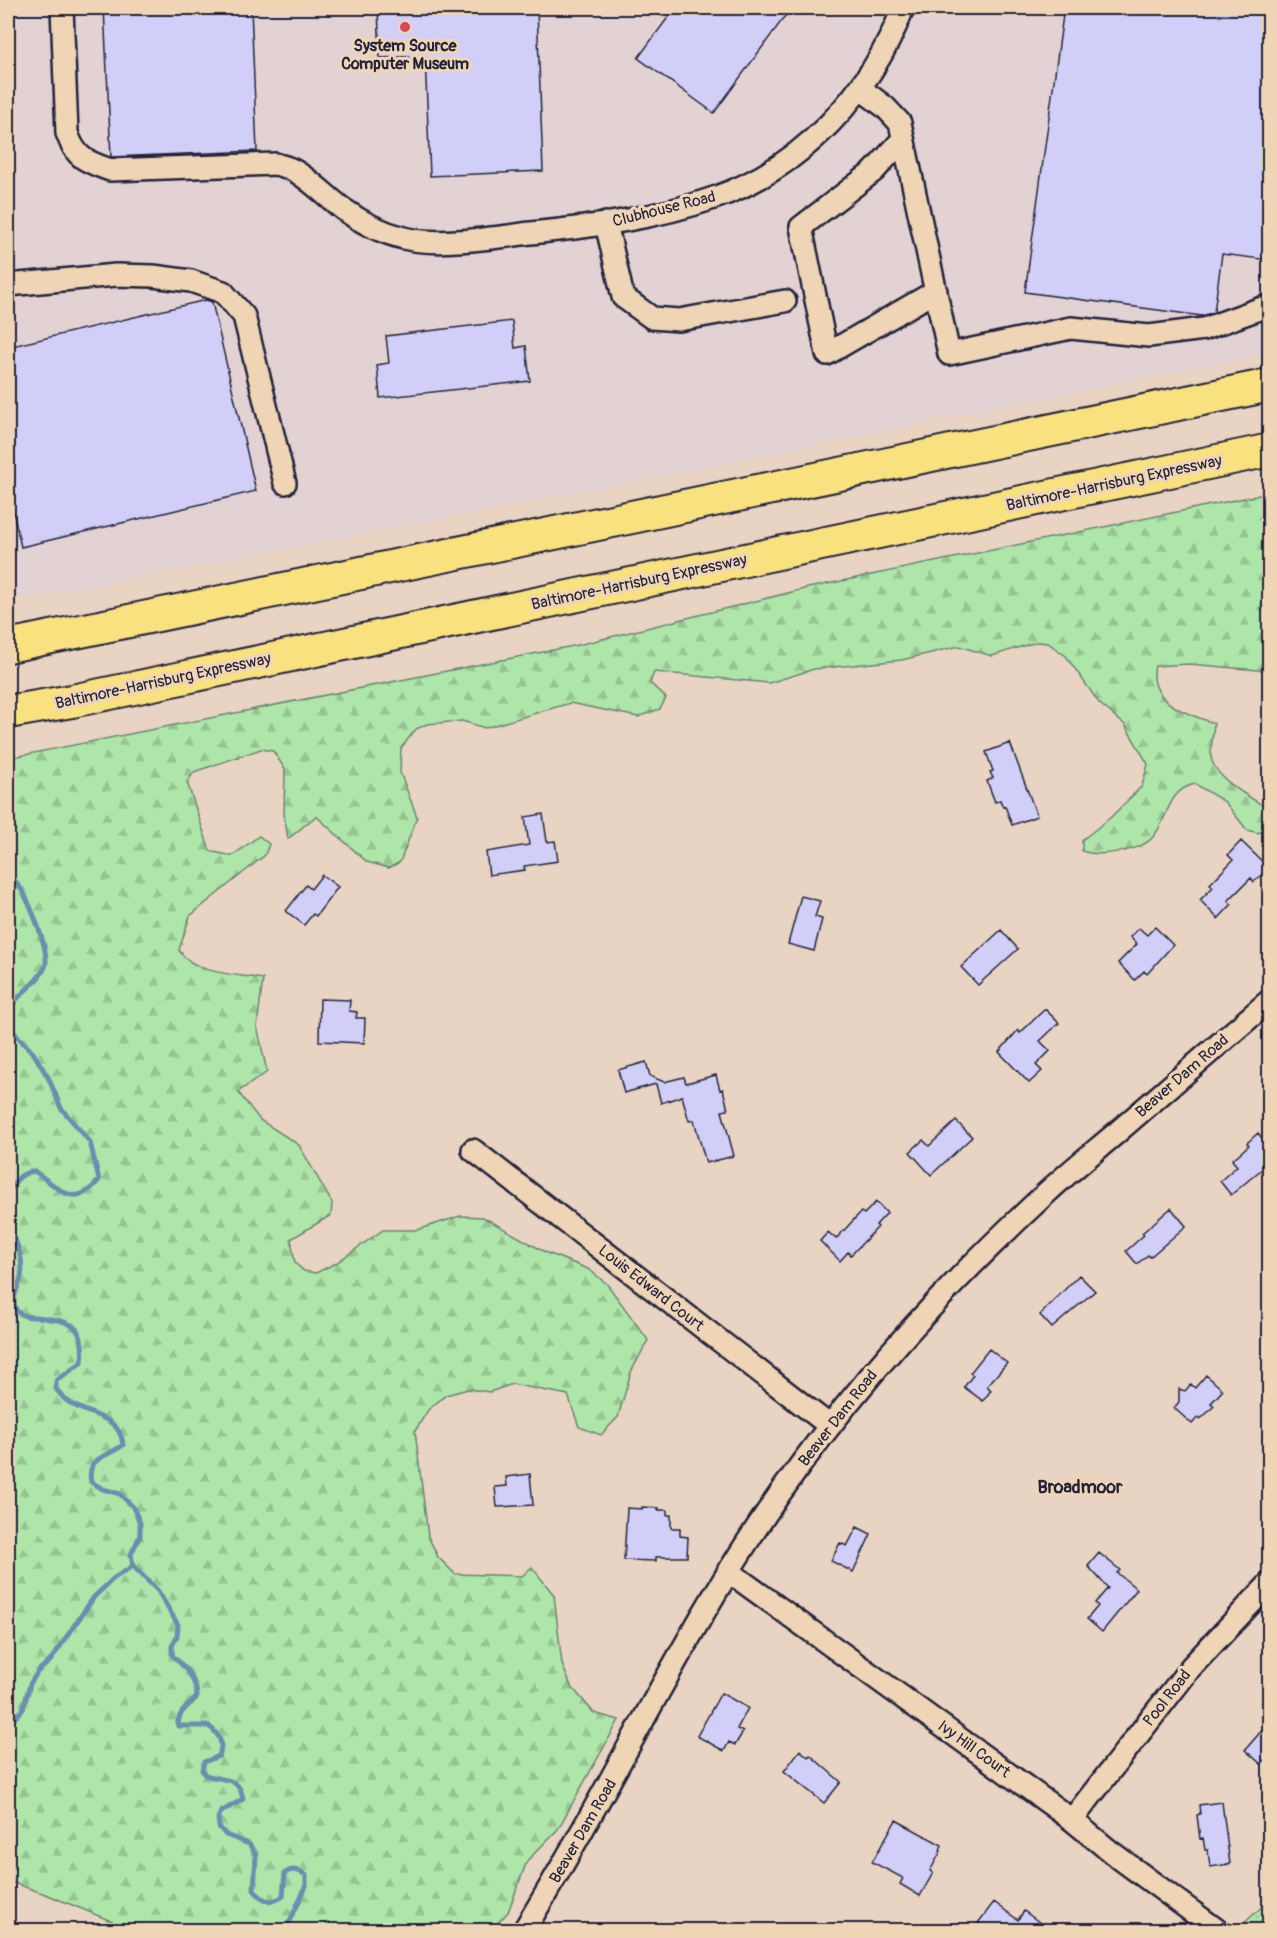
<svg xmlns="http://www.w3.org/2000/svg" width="1277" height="1938" font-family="Pangolin,sans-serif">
<defs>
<pattern id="grass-dots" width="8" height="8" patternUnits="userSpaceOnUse" patternTransform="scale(1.5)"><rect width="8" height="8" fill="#aee5a9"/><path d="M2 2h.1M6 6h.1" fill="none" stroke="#95c492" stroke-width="1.8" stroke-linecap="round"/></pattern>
<pattern id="forest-firs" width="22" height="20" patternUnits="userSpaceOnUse" patternTransform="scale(1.5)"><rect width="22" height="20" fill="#aee5a9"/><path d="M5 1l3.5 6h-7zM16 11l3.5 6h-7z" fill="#95c492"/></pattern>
</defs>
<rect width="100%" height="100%" fill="#e9d4c3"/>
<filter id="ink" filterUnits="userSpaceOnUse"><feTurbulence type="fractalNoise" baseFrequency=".0167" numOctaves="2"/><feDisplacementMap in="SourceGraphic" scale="12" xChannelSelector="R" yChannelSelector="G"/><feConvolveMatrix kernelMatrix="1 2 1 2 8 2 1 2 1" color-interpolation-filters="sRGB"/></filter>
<g filter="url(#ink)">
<!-- built -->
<path fill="#e2d2d3" d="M8 8H1269V352L655 477 8 602Z"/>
<!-- grass -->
<path fill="url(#grass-dots)" stroke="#688472" stroke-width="1.5" d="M1269 1900V1930H1243L1239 1928Z"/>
<!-- forest -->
<path fill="url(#forest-firs)" stroke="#688472" stroke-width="1.5" d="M1269 493V671L1189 664 1155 666C1147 702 1187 714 1214 723 1213 734 1211 745 1211 756 1213 778 1252 799 1269 809V827L1258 833 1247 830 1225 802 1195 784C1167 790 1169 818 1153 837 1140 852 1100 857 1082 851V840L1110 818 1142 786 1148 764 1125 725 1099 703 1066 656 1048 643 1036 642 992 656 959 646 902 660 814 669 769 683 654 672 650 683 666 698 660 709 638 717 570 703 485 728 462 721 427 724 416 729 401 748 400 772 417 817 400 862 389 868 367 862 316 816 288 839 284 814 285 769 273 751 261 749 194 772 187 782 210 851 232 856 259 836 269 844 265 855 190 916 179 950C194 975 236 974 263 979L257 1026 267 1072 238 1092 260 1120 299 1145 332 1203 331 1215 291 1239 295 1263 304 1271 316 1273 336 1263 383 1230H417L460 1216 483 1217 545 1252 588 1269 607 1284 648 1340 631 1372 618 1417 601 1435 579 1427 568 1395 512 1384 490 1392 468 1389 446 1395 428 1410 415 1431 428 1536 438 1557 455 1574 522 1576 532 1567 554 1595 562 1664 571 1686 594 1713 619 1720 558 1829 527 1861 508 1912 491 1930H133L48 1895 14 1883H8V758L578 645 808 588Z"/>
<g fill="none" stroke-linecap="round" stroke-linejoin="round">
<!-- stream -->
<path stroke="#6b8eaf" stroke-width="5" d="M8 876C11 879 16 881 18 885 28 897 51 953 45 967 38 985 16 992 8 1014
M8 1026 34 1054 49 1079 61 1108 90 1142 99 1180C74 1211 60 1188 34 1171 20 1173 15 1181 8 1193
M8 1229C18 1241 24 1261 21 1277 19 1287 8 1302 18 1312 22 1316 29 1317 35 1317 69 1321 86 1322 82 1362L56 1381V1389C59 1392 62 1397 66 1400 86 1417 120 1413 123 1445 108 1457 86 1456 91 1482L103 1489 120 1494 133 1507 140 1523V1536L131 1554 133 1566 158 1591 178 1625 177 1636 172 1646V1655C185 1667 197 1680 197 1697 188 1706 177 1713 178 1726H209C219 1735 224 1742 219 1756L204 1762 202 1770 205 1775C224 1781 239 1776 243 1799L221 1812 218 1818 219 1827 226 1835 249 1844 256 1855 254 1890C263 1901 271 1905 283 1896L285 1873C293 1868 298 1870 306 1875V1886L286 1930
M8 1725 23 1709 30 1684 38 1671 50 1661 94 1597 114 1578 133 1566"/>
</g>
<!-- building -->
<path fill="#d1cff8" stroke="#22223b" stroke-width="1.5" d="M104 8H251L257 151 111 157Z
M378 8H537L543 171 430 176 425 56 380 58Z
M675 8H791L714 113 638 58Z
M1064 8H1269V260L1222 254 1214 312 1202 316 1025 292Z
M206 300 212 302 256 491 21 547 8 488V347Z
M512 321 515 348 526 346 530 381 380 398 377 365 389 363 386 336Z
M1010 743 1037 816 1012 825 1005 806 1003 807 1000 800 995 802 987 781 993 778 990 772 993 771 986 752Z
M543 814 547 842 555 841 558 861 524 866 525 870 489 875 486 852 529 845 525 817Z
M1241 841 1269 868 1254 882 1251 878 1228 901 1232 904 1218 919 1200 900 1213 887 1210 884 1233 860 1228 855Z
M322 875 338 887 316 916 313 914 304 925 286 911 306 885 311 889Z
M801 896 820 901 815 917 822 919 814 951 788 944Z
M1155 927 1173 945 1147 974 1144 971 1135 980 1118 963 1137 944 1130 937 1139 928 1147 935Z
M1001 930 1018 949 978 985 961 967Z
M320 999 350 1000 349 1011 357 1012 356 1018H365L364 1043 319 1041Z
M1045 1009 1059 1023 1040 1041 1050 1051 1036 1065 1042 1071 1029 1083 999 1052 1018 1030 1020 1033Z
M646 1062 650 1076 664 1082 684 1077 686 1083 716 1075 720 1090 723 1089 728 1110 722 1111 734 1156 706 1163 694 1120 689 1121 682 1096 661 1103 656 1084 624 1093 618 1070Z
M956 1121 972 1137 931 1175 910 1152 923 1140 929 1146Z
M1258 1133 1269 1147V1163L1231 1195 1220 1181 1237 1166 1232 1160 1249 1145 1247 1143Z
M876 1202 887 1213 876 1225 878 1227 851 1255 848 1252 840 1261 820 1241 828 1232 836 1239 861 1212 864 1214Z
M1171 1208 1186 1226 1150 1257 1148 1255 1137 1264 1126 1251 1144 1235 1142 1233Z
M1079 1275 1095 1291 1052 1328 1040 1315Z
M989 1349 1007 1363 987 1386 991 1390 983 1401 964 1387 973 1375 970 1373Z
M1206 1375 1223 1390 1211 1403 1214 1406 1204 1416 1200 1419 1198 1417 1192 1424 1174 1408 1179 1402V1389L1185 1391 1191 1384 1195 1388Z
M530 1474 533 1505 497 1507 495 1487 507 1486 506 1477Z
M642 1507 659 1508 658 1510H667V1515H671V1528H680V1536L688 1537 687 1557H656V1561L624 1560 627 1508 642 1509Z
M857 1527 871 1534 853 1572 831 1561 840 1543 847 1546Z
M1099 1553 1120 1570 1117 1573 1137 1589 1102 1632 1087 1619 1098 1606 1095 1603 1108 1588 1088 1566Z
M721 1693 748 1708 737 1729 743 1732 735 1745 729 1742 724 1751 697 1736Z
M1269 1722V1754L1261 1764 1245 1750Z
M800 1750 808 1757 810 1755 841 1782 824 1803 784 1771Z
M1222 1802 1230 1864 1210 1867 1208 1850H1205L1203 1838 1200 1839 1197 1815 1200 1814 1199 1805Z
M896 1820 942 1845 940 1850 941 1851 930 1871 933 1873 920 1896 900 1884 903 1878 872 1862Z
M994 1902 1018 1920 1024 1911 1039 1922 1032 1930H988L978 1923Z"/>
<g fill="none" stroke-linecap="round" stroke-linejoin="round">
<defs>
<path id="minor" d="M62 8 67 133C76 159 86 161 110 170L276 164C281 166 288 167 293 170 310 179 327 197 343 209 361 222 383 233 404 238 437 247 497 237 531 233 592 227 656 218 714 198 802 168 871 93 903 8
M861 89 885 107 900 123 949 354 1071 328 1149 336 1204 329 1270 305
M903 139 874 171 801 227 827 354 936 291
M606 223 623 297 652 318 679 320 785 301
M8 285 116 275 153 276 191 281 223 292 244 316 285 483
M473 1150 830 1426
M728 1571 1072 1820 1111 1852 1217 1930
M1072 1820 1191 1667 1270 1583
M524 1930C613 1786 683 1631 781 1492 856 1385 945 1287 1041 1198 1064 1176 1089 1156 1114 1135 1166 1090 1218 1045 1270 1000"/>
<path id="highway" d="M8 646 1270 385
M8 712 72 701 1270 450"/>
</defs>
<!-- minor casing -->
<use href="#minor" stroke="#22223b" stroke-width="26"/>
<!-- highway casing -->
<use href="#highway" stroke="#22223b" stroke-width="36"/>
<!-- minor -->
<use href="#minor" stroke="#efd5b6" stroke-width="21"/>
<!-- highway -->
<use href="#highway" stroke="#fae180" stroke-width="32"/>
</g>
</g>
<!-- markers -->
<circle fill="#d1495b" stroke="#efd5b6" stroke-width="2" cx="405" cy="27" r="6"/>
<g text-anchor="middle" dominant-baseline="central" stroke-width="6" stroke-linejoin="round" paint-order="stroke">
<!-- poi labels -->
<g font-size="16" font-weight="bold" fill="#22223b" stroke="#efd5b6">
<text x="405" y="46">System Source<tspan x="405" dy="18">Computer Museum</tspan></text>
</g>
<!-- street labels -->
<g font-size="16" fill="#22223b" stroke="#efd5b6">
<text transform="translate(664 209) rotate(-14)">Clubhouse Road</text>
<text transform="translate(1114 483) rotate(-12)">Baltimore-Harrisburg Expressway</text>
<text transform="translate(639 582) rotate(-12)">Baltimore-Harrisburg Expressway</text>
<text transform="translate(163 681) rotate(-12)">Baltimore-Harrisburg Expressway</text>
<text transform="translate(1182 1076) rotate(-41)">Beaver Dam Road</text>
<text transform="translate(651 1288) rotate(38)">Louis Edward Court</text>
<text transform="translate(838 1418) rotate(-52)">Beaver Dam Road</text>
<text transform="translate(1167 1698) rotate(-52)">Pool Road</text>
<text transform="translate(974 1749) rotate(36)">Ivy Hill Court</text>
<text transform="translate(583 1831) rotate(-60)">Beaver Dam Road</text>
</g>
<!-- neighbourhood labels -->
<g font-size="18" font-weight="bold" fill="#22223b" stroke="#efd5b6">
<text x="1080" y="1487">Broadmoor</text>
</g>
</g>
<!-- margin -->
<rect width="1277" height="1938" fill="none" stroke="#efd5b6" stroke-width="30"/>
<rect x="15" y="15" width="1247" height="1908" fill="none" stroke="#22223b" stroke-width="2" filter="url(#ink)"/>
</svg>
